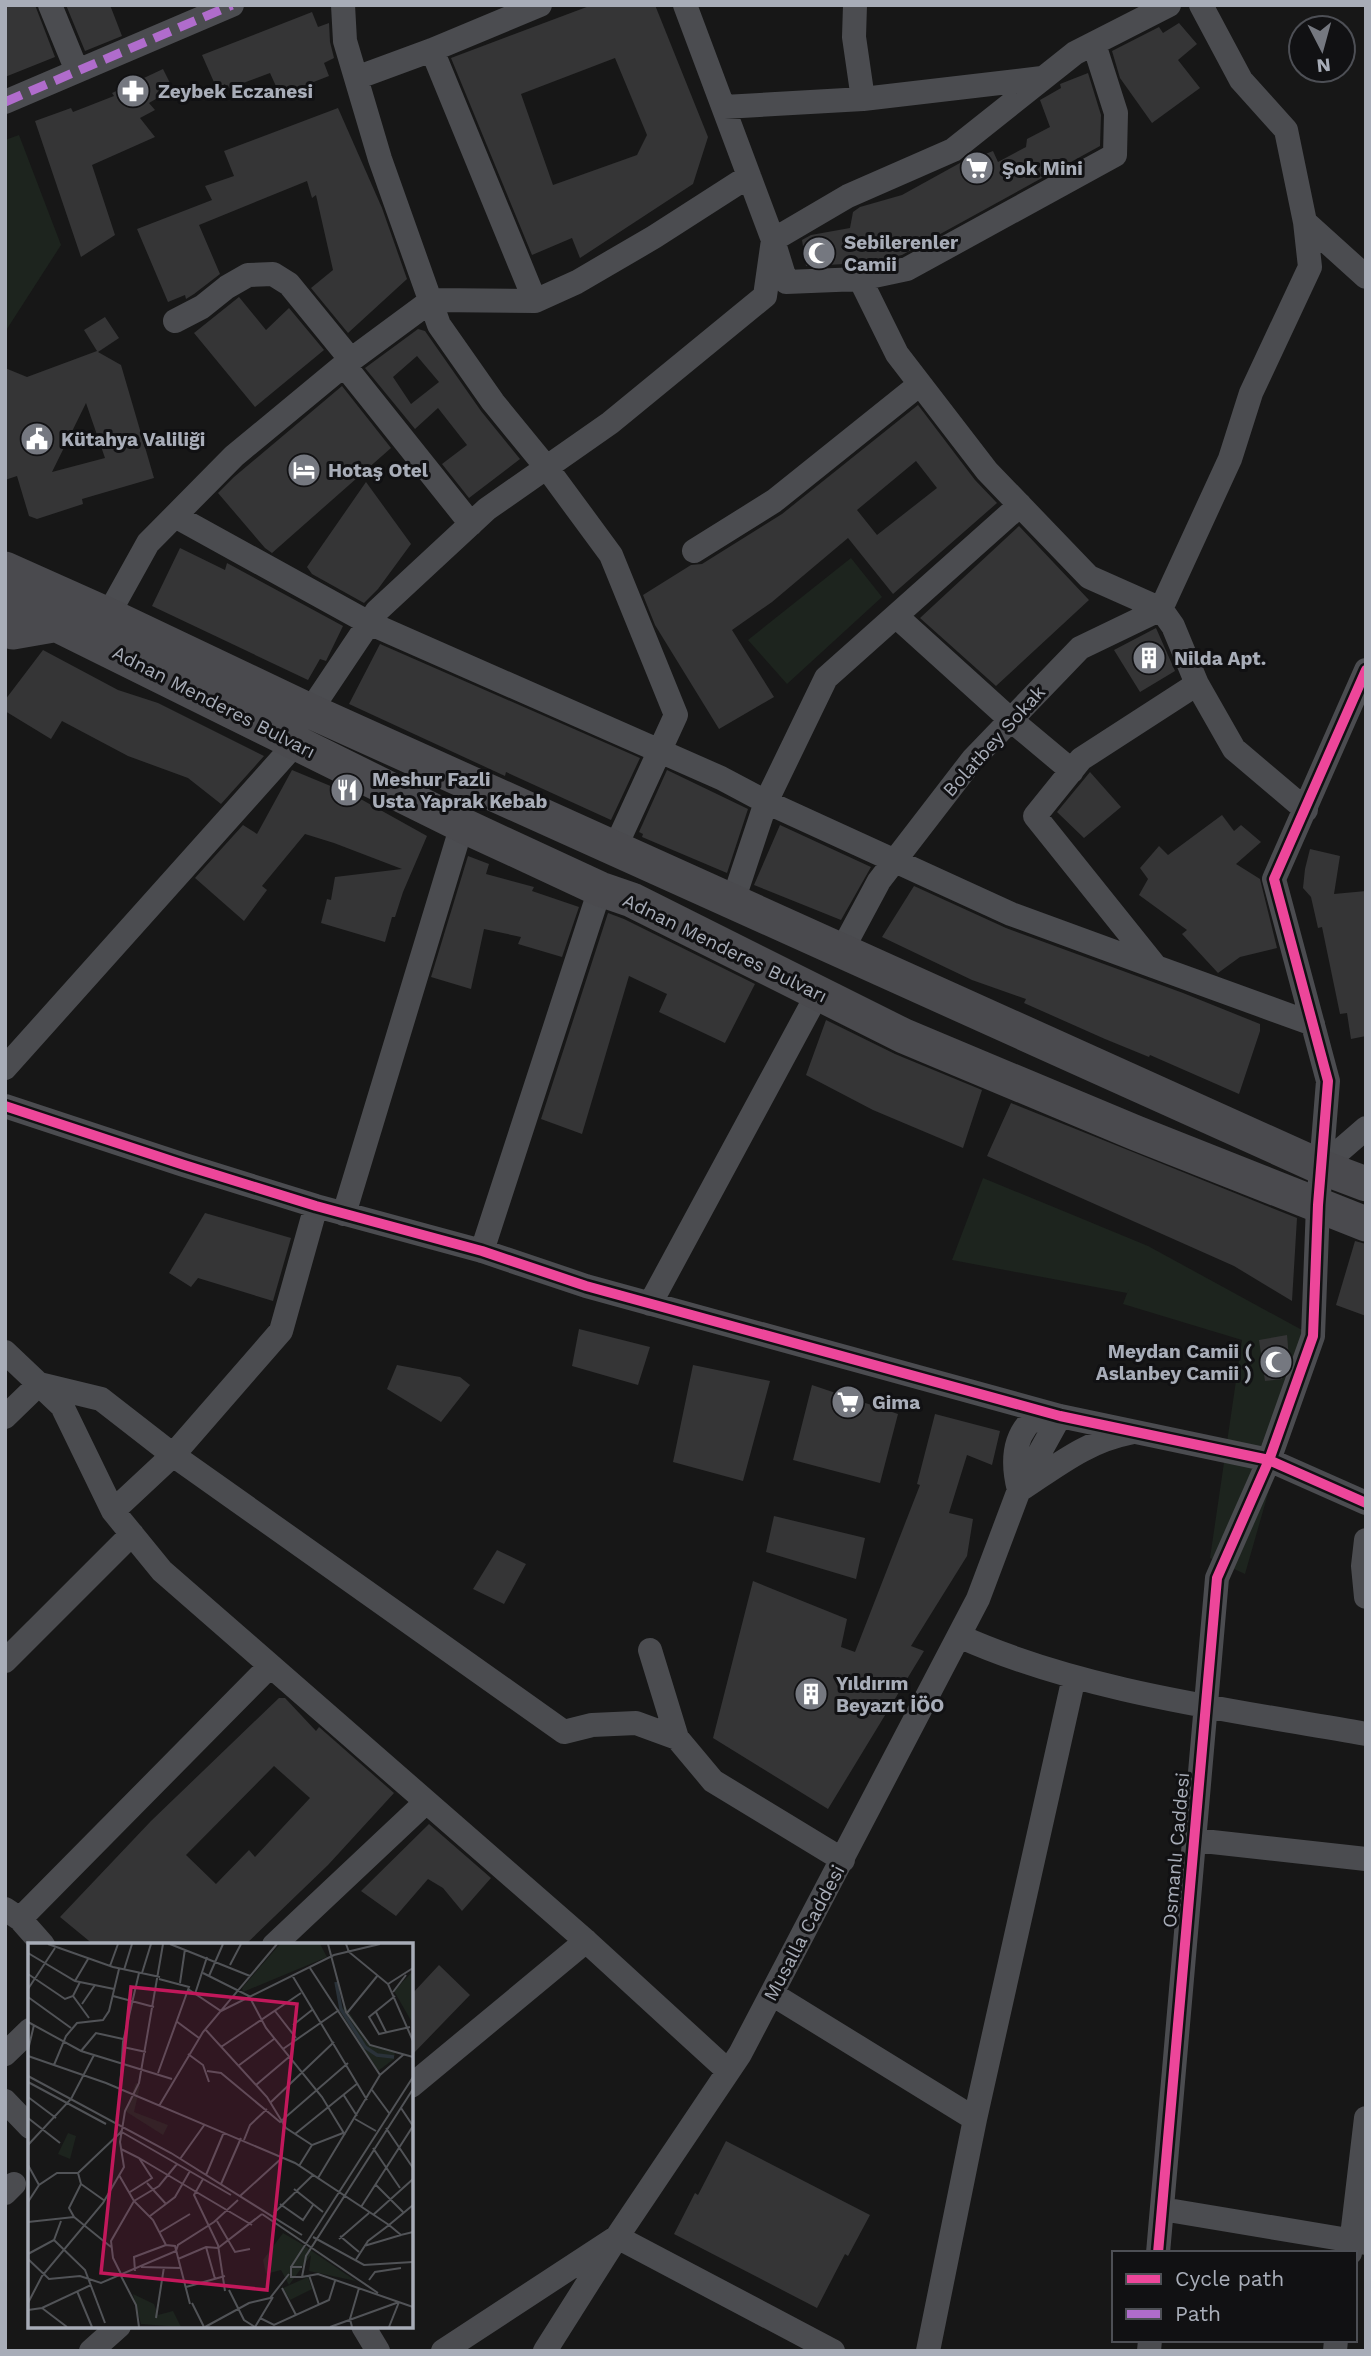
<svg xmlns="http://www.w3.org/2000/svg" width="1371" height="2356" font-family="'Work Sans',sans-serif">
<rect width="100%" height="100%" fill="#171717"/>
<!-- green -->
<path fill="#1d241e" d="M19 135 61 245 5 332V140Z
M851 558 882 597 787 684 748 640Z
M983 1178 1148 1246 1313 1336 1245 1574 1210 1558 1242 1340 1123 1304 1129 1288 1127 1293 952 1260Z"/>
<!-- building -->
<path fill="#353536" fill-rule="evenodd" d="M5 5H35L55 57 5 77Z
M66 5H110L122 36 85 51Z
M592 5H655L708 137 693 184 580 258 572 238 532 255 451 58ZM615 58 647 135 637 155 553 185 521 94Z
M312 12 318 27 329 23 330 42 334 58 324 63 329 76 280 95 270 73 227 89 225 84 217 89 202 55Z
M1179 23 1197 44 1178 60 1200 88 1152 123 1120 78 1112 51 1159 27 1163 33Z
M163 69 173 89 149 103 155 110 140 118 155 137 92 165 115 235 81 257 35 121 71 108 73 112 114 96 112 93Z
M1088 73 1101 115 1100 146 902 255 865 263 806 266 802 240 811 235 850 228 853 212 860 207 902 195 969 158 970 160 993 151 998 162 1026 147 1027 139 1050 127 1040 100 1061 88 1060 84Z
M338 108 382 208 407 279 348 333 311 288 333 270 316 195 312 198 307 181 199 225 220 274 194 294 186 299 185 295 168 302 137 229 212 200 205 186 234 176 224 151Z
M239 297 266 330 289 308 324 350 255 407 194 333Z
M105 317 119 338 98 352 121 365 154 478 82 499 83 504 37 519 29 516 17 476 5 480V368L27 377 97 351 84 330ZM86 403 105 458 52 472Z
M418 329 425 331 481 411 520 459 469 498 442 464 467 445 438 408 415 429 365 368ZM417 356 439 382 411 404 393 377Z
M342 386 391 448 272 553 265 548 218 493 234 477Z
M918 405 975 480 997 503 893 594 848 538 772 602 732 630 774 697 719 729 655 625 643 595 691 565 702 564 782 514ZM916 461 937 488 877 535 857 510Z
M366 482 411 544 378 589 364 603 312 574 307 567Z
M1019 526 1089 600 996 686 920 618Z
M180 548 225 570 227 563 343 626 326 661 320 659 308 680 152 606Z
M1156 628 1175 671 1140 692 1114 650Z
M380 644 640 758 611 820 506 772 505 776 349 704Z
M43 650 118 690 158 703 264 756 221 804 188 778 128 756 62 721 51 739 5 711V700Z
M292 770 357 797 427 836 403 892 395 917H392L385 942 321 923 327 899 331 900 335 877 402 869 334 843 305 834 262 886 267 890 244 921 195 878 243 825 257 834Z
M667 770 748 809 727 873 642 837 643 834 639 832Z
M1090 772 1121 807 1084 838 1057 812Z
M1222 815 1234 831 1241 825 1261 842 1236 864 1260 879 1277 948 1240 957 1218 973 1182 934 1187 930 1139 895 1148 879 1140 868 1159 846 1168 855Z
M780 825 871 867 841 920 754 885Z
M1310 849 1340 856 1334 894 1366 891V1036L1351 1039 1347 1013 1340 1014 1322 927 1318 928 1311 897 1303 888 1305 869Z
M468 856 489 864 486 874 534 887 532 891 579 907 562 957 518 944 521 937 484 929 471 989 431 977Z
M914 886 1006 928 1183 993 1260 1024V1031L1239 1094 1150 1055 1149 1057 1105 1039 1024 1003 1026 999 972 980 882 937Z
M608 913 624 919 755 984 725 1043 659 1012 667 994 629 976 582 1134 541 1119Z
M826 1020 895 1054 982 1090 963 1148 873 1110 806 1075Z
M1011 1103 1297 1218 1292 1301 1234 1266 987 1156Z
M205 1213 291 1238 273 1301 198 1278 191 1287 169 1273Z
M1355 1241 1366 1244V1316L1336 1305Z
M579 1329 650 1347 638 1385 572 1366Z
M1287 1335 1289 1358 1282 1379 1265 1381 1259 1340Z
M397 1365 460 1377 470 1385 441 1422 387 1389Z
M693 1365 770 1381 743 1481 673 1462Z
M812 1385 898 1414 880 1483 793 1460Z
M935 1414 1000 1431 992 1465 967 1455 949 1513 973 1519 967 1556 911 1646 924 1651 828 1809 713 1738 753 1581 847 1619 841 1647 855 1652 920 1485 917 1484Z
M774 1516 865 1538 856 1579 766 1552Z
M497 1550 526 1564 504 1604 473 1589Z
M279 1698H285L316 1731 319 1727 394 1793 328 1865 245 1945H94L60 1917 151 1821ZM274 1766 310 1798 255 1857 249 1850 216 1884 186 1855Z
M429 1824 491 1878 462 1911 443 1888 428 1879 396 1916 361 1891Z
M439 1965 470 1995 411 2056V1995Z
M726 2141 870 2215 848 2256 845 2254 817 2308 674 2234 695 2193 698 2195Z"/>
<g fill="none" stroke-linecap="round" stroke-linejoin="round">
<!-- street -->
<path stroke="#4b4c50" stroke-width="24" d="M50 5 77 71
M343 5 345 41 380 159 439 325 493 402 547 468 611 555 676 715 615 848
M685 5 773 240 786 282 860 279 897 354 987 471 1089 577 1161 609
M855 5 854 37 863 99
M1201 5 1241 80 1286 130 1305 222 1310 267 1251 393 1230 459 1161 609 1173 626 1197 684 1234 749 1306 810
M432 50 535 301
M356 78 432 50 540 5
M5 102 232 5
M724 107 863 99 1042 78
M1305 222 1366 277
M860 279 907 269 1115 155 1116 113 1094 44
M175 321 202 307 227 287 248 275 273 274 289 284 347 355 344 365 471 524
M175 516 369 623 721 778 766 802 1011 914 1156 967
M694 551 774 501 920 384
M108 615 148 543 234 456 344 365 432 300 535 301 577 282 654 237 749 176
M896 616 1011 720 1072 771
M1197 684 1081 759 1035 816 1156 967 1313 1024
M310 711 377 611 487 509 610 423 765 296 773 240 848 196 953 150 1075 53 1169 5
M733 901 766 802 826 678 1020 505
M842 950 879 881 973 759 1080 648 1161 609
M5 1068 296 743
M5 1106 184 1165 316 1206 482 1251 586 1286 1060 1416 1269 1460 1366 1503
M1321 1167 1366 1128
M344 1214 462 825
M482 1251 600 889
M650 1304 818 993
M5 1352 62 1406 113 1511 162 1571 586 1941 728 2071
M5 1417 39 1384 101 1399 173 1455 564 1732 592 1725 636 1723 677 1738
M1023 1488C1058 1465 1088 1441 1129 1433
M1019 1490C1011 1459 1013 1431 1042 1412
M113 1511 173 1455 281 1331 316 1206
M1366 1540 1363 1566 1366 1597
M959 1636C1083 1692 1232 1710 1366 1734
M650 1650 677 1738 713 1781 843 1860
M5 1661 132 1534
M1194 1840 1366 1859
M5 1909 20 1919 43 1945
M20 1919 270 1666
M274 1945 426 1802
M772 1994 975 2119
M5 2054 30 2030
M411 2086 586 1941
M5 2101 30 2127
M5 2193 14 2184
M1162 2209 1366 2243
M1158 2253 1217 1578 1269 1460 1313 1336 1318 1205 1328 1081 1274 879 1366 670
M1350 2253 1366 2118
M363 2326 378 2351
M91 2351 119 2326
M443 2351 617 2237 833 2351
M545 2351 617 2237 740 2054 978 1599 1019 1490 1060 1416
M928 2351 975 2119 1074 1677
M1149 2351 1150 2340
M1335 2351 1336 2340"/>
<!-- secondary -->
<path stroke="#4a4a4e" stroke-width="35" d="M5 569 108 615 310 711 1321 1167 1366 1184
M5 599 462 825 600 889 632 900 904 1036 1136 1133 1366 1224
M5 629 13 632 59 624"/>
<!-- quiet -->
<path stroke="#b06ccc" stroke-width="9" stroke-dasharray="18 9" stroke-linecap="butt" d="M5 102 232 5"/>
<defs>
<path id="cycleway" d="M5 1106 184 1165 316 1206 482 1251 586 1286 1060 1416 1269 1460 1366 1503
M1158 2253 1217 1578 1269 1460 1313 1336 1318 1205 1328 1081 1274 879 1366 670"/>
</defs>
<!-- cycleway casing -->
<use href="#cycleway" stroke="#111113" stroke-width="15"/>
<!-- cycleway -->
<use href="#cycleway" stroke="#ed469a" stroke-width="10"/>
</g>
<!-- icons -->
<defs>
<symbol id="pharmacy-disc" viewBox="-11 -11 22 22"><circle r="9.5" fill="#757880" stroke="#111113"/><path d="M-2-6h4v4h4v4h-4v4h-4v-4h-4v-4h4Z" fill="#fff"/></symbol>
<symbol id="supermarket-disc" viewBox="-11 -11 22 22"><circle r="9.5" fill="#757880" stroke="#111113"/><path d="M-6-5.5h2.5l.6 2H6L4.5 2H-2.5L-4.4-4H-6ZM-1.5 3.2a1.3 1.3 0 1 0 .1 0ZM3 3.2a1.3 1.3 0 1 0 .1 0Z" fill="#fff"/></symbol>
<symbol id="mosque-disc" viewBox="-11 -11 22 22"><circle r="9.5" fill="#757880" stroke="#111113"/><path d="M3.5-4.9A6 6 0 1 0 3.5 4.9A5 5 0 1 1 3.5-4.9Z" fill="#fff"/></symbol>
<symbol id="civic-disc" viewBox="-11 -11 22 22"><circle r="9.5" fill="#757880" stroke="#111113"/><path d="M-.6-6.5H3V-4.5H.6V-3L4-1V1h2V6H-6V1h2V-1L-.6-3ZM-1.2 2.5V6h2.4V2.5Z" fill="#fff"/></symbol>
<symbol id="hotel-disc" viewBox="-11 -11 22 22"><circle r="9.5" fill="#757880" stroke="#111113"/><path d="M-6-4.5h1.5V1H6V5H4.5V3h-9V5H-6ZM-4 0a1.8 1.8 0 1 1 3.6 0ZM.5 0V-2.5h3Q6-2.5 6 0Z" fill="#fff"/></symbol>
<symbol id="building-disc" viewBox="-11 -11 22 22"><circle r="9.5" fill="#757880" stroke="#111113"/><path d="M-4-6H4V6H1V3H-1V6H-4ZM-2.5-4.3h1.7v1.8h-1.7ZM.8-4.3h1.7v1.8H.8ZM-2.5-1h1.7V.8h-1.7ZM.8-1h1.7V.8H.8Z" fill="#fff"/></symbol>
<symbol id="restaurant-disc" viewBox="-11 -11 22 22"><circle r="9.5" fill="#757880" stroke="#111113"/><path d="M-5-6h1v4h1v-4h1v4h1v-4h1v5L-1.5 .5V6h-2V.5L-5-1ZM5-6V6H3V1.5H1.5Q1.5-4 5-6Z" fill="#fff"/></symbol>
</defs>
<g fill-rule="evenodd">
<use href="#pharmacy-disc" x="114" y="72" width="38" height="38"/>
<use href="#supermarket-disc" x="958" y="149" width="38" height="38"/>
<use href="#mosque-disc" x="800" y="234" width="38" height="38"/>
<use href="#civic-disc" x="18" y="420" width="38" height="38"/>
<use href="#hotel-disc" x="285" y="451" width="38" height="38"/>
<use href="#building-disc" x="1130" y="639" width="38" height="38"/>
<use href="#restaurant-disc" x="328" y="771" width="38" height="38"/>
<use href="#mosque-disc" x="1257" y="1343" width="38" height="38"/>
<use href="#supermarket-disc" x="829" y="1383" width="38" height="38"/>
<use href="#building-disc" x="792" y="1675" width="38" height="38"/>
</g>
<g text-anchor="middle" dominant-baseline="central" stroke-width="6" stroke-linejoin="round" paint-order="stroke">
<!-- poi labels -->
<g font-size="19" font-weight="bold" fill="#a8adb8" stroke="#111113" text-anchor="start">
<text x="158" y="91">Zeybek Eczanesi</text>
<text x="1002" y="168">Şok Mini</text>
<text x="844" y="242">Sebilerenler<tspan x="844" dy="22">Camii</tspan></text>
<text x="61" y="439">Kütahya Valiliği</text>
<text x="328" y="470">Hotaş Otel</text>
<text x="1174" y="658">Nilda Apt.</text>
<text x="372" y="779">Meshur Fazli<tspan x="372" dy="22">Usta Yaprak Kebab</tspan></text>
<text x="1252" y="1351" text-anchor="end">Meydan Camii (<tspan x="1252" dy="22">Aslanbey Camii )</tspan></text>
<text x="872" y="1402">Gima</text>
<text x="836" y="1683">Yıldırım<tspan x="836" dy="22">Beyazıt İÖO</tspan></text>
</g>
<!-- street labels -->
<g font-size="19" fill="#a8adb8" stroke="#111113">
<text transform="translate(214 702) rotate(27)">Adnan Menderes Bulvarı</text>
<text transform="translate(994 741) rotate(-48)">Bolatbey Sokak</text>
<text transform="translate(725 948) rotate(26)">Adnan Menderes Bulvarı</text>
<text transform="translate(1176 1850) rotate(-85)">Osmanlı Caddesi</text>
<text transform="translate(804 1933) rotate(-62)">Musalla Caddesi</text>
</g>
</g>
<!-- overview -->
<g transform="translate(28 1943)">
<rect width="385" height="385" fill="#171717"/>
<path d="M252 1H292L299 14 215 49 214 45ZM385 28V81L366 48ZM317 63 342 102 367 109 366 116 350 128 311 67ZM108 140 112 143 106 169 140 182 135 192 97 168ZM40 190 48 193 42 216 30 211ZM255 290 272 300 328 338 281 328 283 312 261 342 253 327 238 331 235 317ZM280 334 284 346 262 357 255 345ZM105 351 126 361 130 372 145 368 153 384 113 381Z" fill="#1d241e"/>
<path fill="none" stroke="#2a3239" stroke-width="3.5" d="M308 39 313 66 337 104 349 112 366 114"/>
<path fill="none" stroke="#515357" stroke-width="2" d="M20 1 85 24 132 34M142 1 222 33M300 1 318 69 342 102 385 114M318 1 321 9 360 41 385 98M0 10 47 38 86 46M202 22 213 1M82 23 90 1M282 25 352 132 290 235M96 27 104 1M114 30 123 1M175 30 221 53 238 85 294 154 317 192M0 31 37 56 45 53 52 39M264 32 339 157M181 33 195 1M47 38 60 16M152 40 157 6M360 41 385 25M0 46 27 5M160 46 193 68 306 12 352 1M365 49 378 32M167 51 179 14M45 53 61 75M85 53 126 64M367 53 341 74 351 91 382 84M0 54 43 85M54 61 67 42M247 68 268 95M348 69 358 89M319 70 350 32M148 78 171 95M0 79 53 108 144 136M265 82 284 67M177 86 239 154 258 185 284 202M95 104 118 109M193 104 273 50M255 106 311 67M0 107 6 82M53 108 68 90 95 96M160 111 175 122 181 139M0 113 78 140 267 220 361 282 340 298 327 318M26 122 38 93 49 80 75 77 81 68 91 26M210 123 246 96M179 128 193 130 252 179 320 120M130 130 161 44 131 36M352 132 375 112M0 133 143 210 274 292M0 139 78 181M228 142 261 114M92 147 95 99 111 30M344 147 361 170M315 151 329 173M0 154 28 175M243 159 306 99M131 163 175 89 249 1M0 175 32 200M327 176 348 188M358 185 385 225M92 188 203 252M267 191 330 140M216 197 222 182 239 166M0 202 43 156 66 112M345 205 372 245M93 206 111 215 124 235 102 249M111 215 224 282M152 216 177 181M0 222 11 242M271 223 284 202 315 190M50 230 53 241 77 258M91 232 106 258 83 298 85 315 94 333M178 232 196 189M175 236 166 252 190 302 197 348M119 240 138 261M193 241 213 195M348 242 375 269M266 246 295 269M212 253 255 214M106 258 125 277 138 302 147 303 162 361M106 258 131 243 149 221M0 259 11 242 29 230H50L93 189M252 261 275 277 285 262M385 262 361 282 373 292 385 289M333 264 385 183 373 165M246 270 285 232M234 271 350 350M345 272 385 236M122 273 147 254 162 228M46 274 41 265 53 241M189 278 207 309 222 306M0 279 46 274 83 304M132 289 162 271M312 293 331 309M285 294 336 322 385 319M311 296 341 270M26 297 57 327 77 380M336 303 373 292M178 304 187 336M0 311 26 297 33 278M0 316 21 336 52 333 73 340 148 308 150 302 186 279 210 257M150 316 178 304 190 305 234 271M113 324 153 325M263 324 385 134M274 324H263V334H274L278 313 385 146M107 328 106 314 138 302M281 332 291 362M93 333 108 362 111 384M274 334 290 331 385 364M341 337 347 329 373 325M158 344 197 333M254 345 268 372M201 347 216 377 227 384M49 348 64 384M0 360 14 333 75 260 96 224 92 199 97 168 111 140 135 1M164 360 176 384M14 365 39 384M0 367 14 365 63 342M128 375 136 324M232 375 246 382 301 357 307 338M177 384 221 360 242 355 261 331M227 384 245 354M302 384 371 359M324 384 322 376 331 345M361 384 371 359"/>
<path fill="#c2185b" fill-opacity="0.15" stroke="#c2185b" stroke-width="3.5" d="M103 44 269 61 239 347 73 330Z"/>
<rect width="385" height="385" fill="none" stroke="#a8adb8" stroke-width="3.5"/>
</g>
<!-- border -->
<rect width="1371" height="2356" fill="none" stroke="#a8adb8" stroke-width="14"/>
<!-- legend -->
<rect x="1112" y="2251" width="245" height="91" fill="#111113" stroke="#4d4f55" stroke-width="2"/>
<rect x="1126" y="2274" width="35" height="10" fill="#ed469a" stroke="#4d4f55" stroke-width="2"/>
<text x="1175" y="2286" font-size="21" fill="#a8adb8">Cycle path</text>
<rect x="1126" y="2309" width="35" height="10" fill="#b06ccc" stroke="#4d4f55" stroke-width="2"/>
<text x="1175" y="2321" font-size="21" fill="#a8adb8">Path</text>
<!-- north arrow -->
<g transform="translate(1322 49) rotate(174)"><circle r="33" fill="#111113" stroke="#4d4f55" stroke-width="2"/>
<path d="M0-5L12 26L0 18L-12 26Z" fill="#757880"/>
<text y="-10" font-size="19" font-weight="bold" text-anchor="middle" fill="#a8adb8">N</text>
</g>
</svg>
